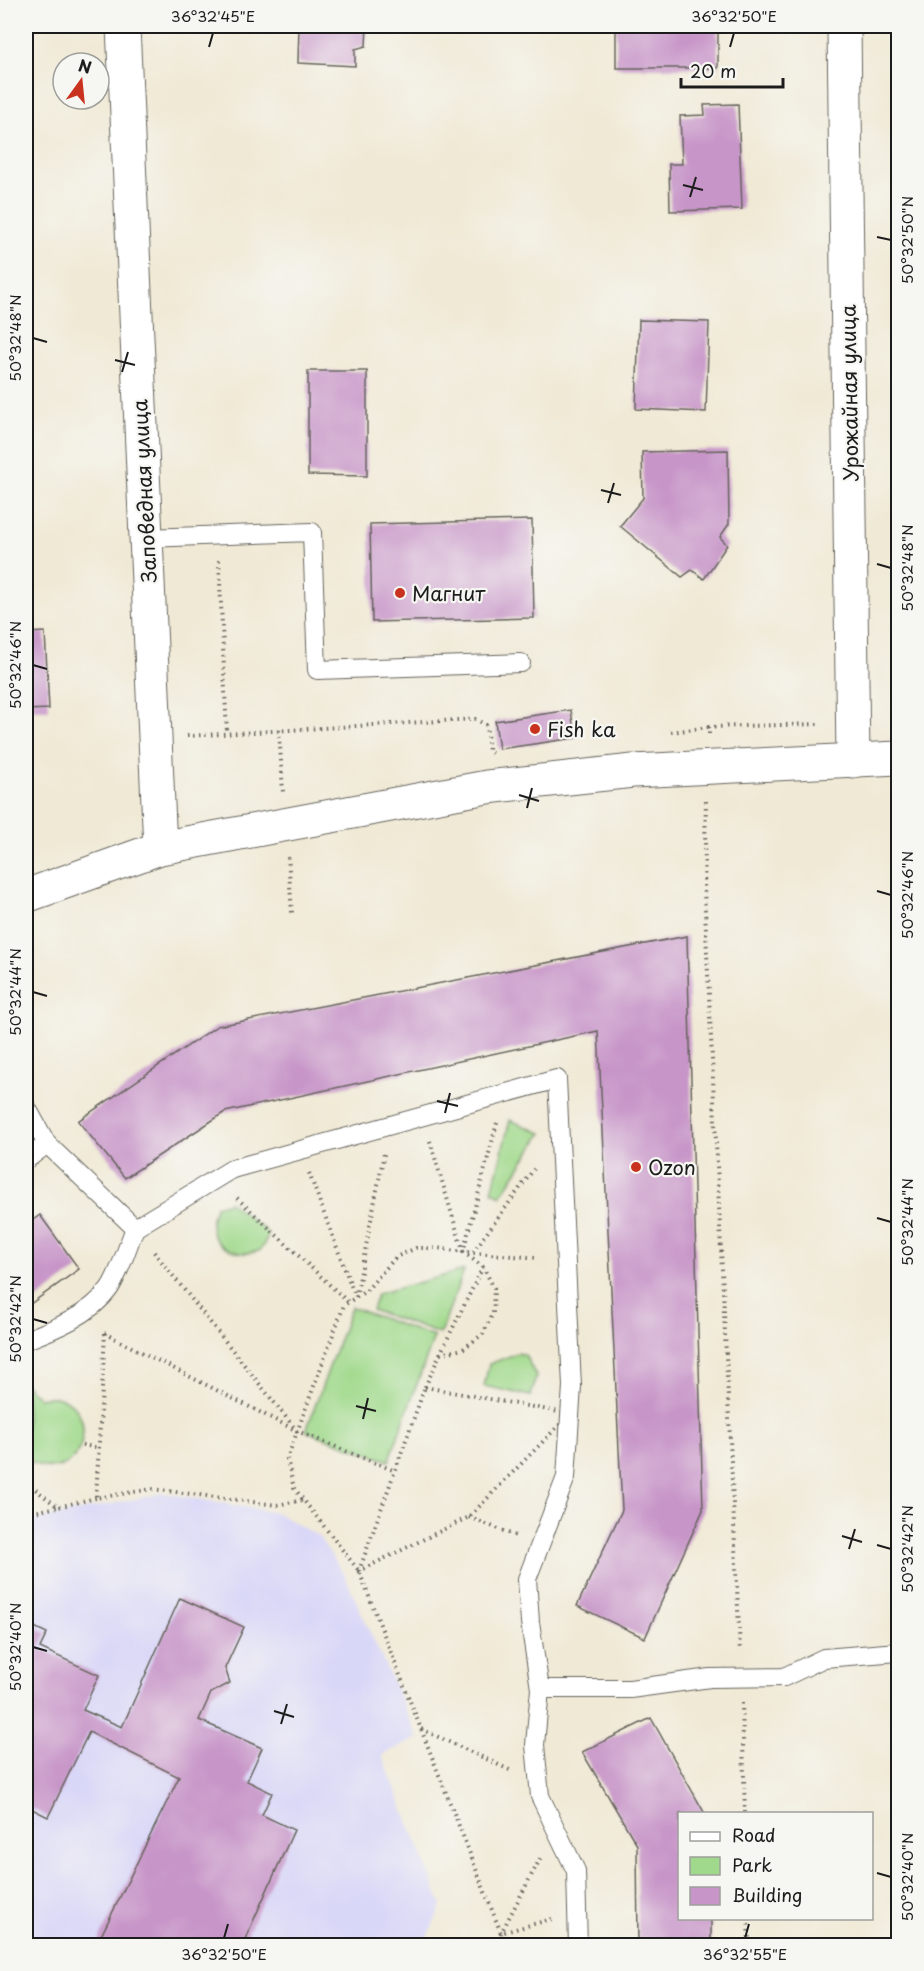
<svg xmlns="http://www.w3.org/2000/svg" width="924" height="1971" font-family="'Playpen Sans',sans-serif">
<rect width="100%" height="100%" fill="#f6f6f2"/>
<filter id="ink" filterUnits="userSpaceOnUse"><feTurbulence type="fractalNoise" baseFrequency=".0167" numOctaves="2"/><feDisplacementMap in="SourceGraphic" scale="12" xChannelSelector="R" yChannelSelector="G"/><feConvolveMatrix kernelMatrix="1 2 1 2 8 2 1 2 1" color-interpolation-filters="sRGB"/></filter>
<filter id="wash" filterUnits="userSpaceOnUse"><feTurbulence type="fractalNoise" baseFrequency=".008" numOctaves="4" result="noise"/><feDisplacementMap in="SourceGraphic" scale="24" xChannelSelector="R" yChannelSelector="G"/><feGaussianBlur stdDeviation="1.35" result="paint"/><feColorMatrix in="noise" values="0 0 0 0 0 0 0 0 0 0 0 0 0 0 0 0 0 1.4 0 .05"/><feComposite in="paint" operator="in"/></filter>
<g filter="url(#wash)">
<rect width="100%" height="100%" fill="#f0e9d5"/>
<!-- built -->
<path fill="#d9d7f7" d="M164 1493 277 1513 318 1536 344 1574 418 1738 382 1755 442 1906 423 1945H26V1522Z"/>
<!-- green -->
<path fill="#a0d98b" stroke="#5e7a54" stroke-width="1.5" d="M510 1120 542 1133 501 1196 492 1191Z
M229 1202 265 1230 268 1236 261 1250C242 1258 212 1250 211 1225 211 1219 214 1212 215 1206Z
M464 1270 440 1334 372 1310 377 1294Z
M351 1307 434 1337 389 1461 306 1431Z
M518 1353 525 1355 536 1376 531 1396 484 1386 489 1364Z
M26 1385 39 1398C107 1384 91 1499 26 1459Z"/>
<g id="blocks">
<!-- building -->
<path fill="#c795c8" d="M299 26H367L366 46 355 49V66L298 63Z
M616 26H718V68H616Z
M738 104 742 209 670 211 669 164H682L680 116 705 115 704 105Z
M639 320 709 322 706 412 636 409Z
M308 371H367V476L308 475Z
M728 450 729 524 720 537 727 545 704 579 692 570 682 577 620 526 643 498 642 452Z
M532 520 534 618 372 622 370 524Z
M45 632 49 709 26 710V633Z
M571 710 575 738 499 749 495 721Z
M687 936 703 1510 645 1638 577 1606 622 1510 598 1031 225 1112 125 1178 78 1121 217 1026Z
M40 1215 79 1269 26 1307V1225Z
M180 1598 244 1627 225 1668 230 1683 211 1693 199 1720 262 1748 247 1781 272 1793 262 1815 294 1830 242 1946H96L179 1777 89 1732 48 1817 26 1806V1623L47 1633 40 1648 99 1675 83 1710 122 1727Z
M651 1718 705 1814H680V1918H711V1946H638L637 1845 582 1752Z"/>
</g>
</g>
<g filter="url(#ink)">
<use href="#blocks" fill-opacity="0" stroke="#66645d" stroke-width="1.5"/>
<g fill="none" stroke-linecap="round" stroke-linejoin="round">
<defs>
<path id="service" d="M146 538 312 532 317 670 521 663
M26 1106 47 1144 135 1228 232 1169 557 1079 572 1386 566 1477 527 1579 530 1622 540 1689 535 1745 540 1796 576 1871 578 1946
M26 1160 47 1144
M26 1340C55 1329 90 1315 109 1289 119 1275 128 1245 135 1228
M540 1689H630L710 1678 784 1677 824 1658 898 1652"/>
<path id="minor" d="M123 26 160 848
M844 26 853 761"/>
<path id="tertiary" d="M26 896 160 848 487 787 633 771 898 758"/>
</defs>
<!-- service casing -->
<use href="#service" stroke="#66645d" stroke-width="20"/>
<!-- minor casing -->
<use href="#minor" stroke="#66645d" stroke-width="35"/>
<!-- tertiary casing -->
<use href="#tertiary" stroke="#66645d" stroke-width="35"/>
<!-- path -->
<path stroke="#66645d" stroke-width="4" stroke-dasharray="1.5 4.5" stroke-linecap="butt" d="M219 560 227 734
M279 730 283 792
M671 732 709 727
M709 734V727L818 724
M187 736 475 719 486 725 489 751 492 753
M706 801 704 889 740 1651
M288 857 292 913
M497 1123 463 1252 539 1258
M430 1141 463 1251
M309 1173 355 1296
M237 1198 348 1302
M154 1252 297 1431 395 1471
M473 1252 534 1169
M356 1297 384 1154
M104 1333 295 1430
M105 1333 96 1498 152 1489 277 1505 303 1500
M440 1354 463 1349 483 1334 493 1313 494 1288 483 1267 463 1252 437 1248H416L396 1257 366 1291 344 1305 287 1459 294 1488 359 1571 501 1933 552 1919
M425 1387 570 1414 469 1517 359 1571Z
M425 1387 440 1354 483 1267
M82 1445 99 1448
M26 1482 58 1507 96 1498
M26 1514 57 1507
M469 1517 516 1536
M742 1703 745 1814
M421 1729 512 1771
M748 1918 749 1946
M499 1946 501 1933 541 1857"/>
<!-- service -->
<use href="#service" stroke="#fff" stroke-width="18"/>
<!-- minor -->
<use href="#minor" stroke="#fff" stroke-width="33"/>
<!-- tertiary -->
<use href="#tertiary" stroke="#fff" stroke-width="33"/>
</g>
</g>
<!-- ticks -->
<path fill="none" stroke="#1c1c1c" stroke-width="2" d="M209 47 213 33M730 47 734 33M683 185 703 190M690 197 696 177M877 237 891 240M33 338 47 342M115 360 135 365M122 372 128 352M601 490 621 495M608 503 614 483M877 564 891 568M33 665 47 669M519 795 539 801M527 808 532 788M877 891 891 895M33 992 47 996M437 1101 458 1106M445 1113 450 1093M877 1218 891 1222M33 1319 47 1323M356 1406 376 1411M363 1419 368 1398M842 1536 862 1542M877 1545 891 1549M849 1549 855 1529M33 1647 47 1651M274 1711 294 1717M281 1724 287 1704M877 1873 891 1877M224 1938 228 1924M745 1938 749 1924"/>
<!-- markers -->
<g fill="#c8321e" stroke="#f6f6f2" stroke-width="2">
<circle cx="400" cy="593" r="6"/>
<circle cx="535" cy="729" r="6"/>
<circle cx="636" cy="1167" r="6"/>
</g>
<g text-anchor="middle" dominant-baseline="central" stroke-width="4.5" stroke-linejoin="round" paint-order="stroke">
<!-- street labels -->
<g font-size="20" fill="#1c1c1c" stroke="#f6f6f2">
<text transform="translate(849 393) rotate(-91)">Урожайная улица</text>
<text transform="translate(144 491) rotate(-93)">Заповедная улица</text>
</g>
<!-- poi labels -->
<g font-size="20" fill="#1c1c1c" stroke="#f6f6f2" text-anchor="start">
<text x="412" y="593">Магнит</text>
<text x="547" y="729">Fish ka</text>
<text x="648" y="1167">Ozon</text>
</g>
</g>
<!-- margin -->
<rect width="924" height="1971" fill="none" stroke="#f6f6f2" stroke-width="66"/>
<!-- legend -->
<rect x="678" y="1812" width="195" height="108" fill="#f6f6f2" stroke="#9f9f9c" stroke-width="1.5"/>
<rect x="690" y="1832" width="30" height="9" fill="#ffffff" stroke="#9f9f9c" stroke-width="1.5"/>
<text x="732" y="1842" font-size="18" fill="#1c1c1c">Road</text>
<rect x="690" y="1857" width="30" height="18" fill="#a0d98b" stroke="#9f9f9c" stroke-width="1.5"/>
<text x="732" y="1872" font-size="18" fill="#1c1c1c">Park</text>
<rect x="690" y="1887" width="30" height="18" fill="#c795c8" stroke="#9f9f9c" stroke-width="1.5"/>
<text x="732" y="1902" font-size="18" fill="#1c1c1c">Building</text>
<!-- north arrow -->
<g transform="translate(81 81) rotate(15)"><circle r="28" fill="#f6f6f2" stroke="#9f9f9c" stroke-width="1.5"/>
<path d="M0-4.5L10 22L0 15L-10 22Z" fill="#c8321e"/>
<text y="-9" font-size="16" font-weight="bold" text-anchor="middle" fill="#1c1c1c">N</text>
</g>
<!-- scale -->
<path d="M681 78v9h102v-9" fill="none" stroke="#1c1c1c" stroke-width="3"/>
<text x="690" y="78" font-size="18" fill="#1c1c1c" stroke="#f6f6f2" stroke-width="4.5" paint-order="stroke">20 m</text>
<rect x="33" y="33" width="858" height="1905" fill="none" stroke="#1c1c1c" stroke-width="2"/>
<g font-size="15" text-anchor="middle" fill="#1c1c1c">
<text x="213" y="22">36°32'45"E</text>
<text x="734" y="22">36°32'50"E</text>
<text transform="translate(908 240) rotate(-90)" y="5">50°32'50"N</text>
<text transform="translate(16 338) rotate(-90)" y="5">50°32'48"N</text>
<text transform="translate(908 568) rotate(-90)" y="5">50°32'48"N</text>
<text transform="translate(16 665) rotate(-90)" y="5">50°32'46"N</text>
<text transform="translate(908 895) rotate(-90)" y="5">50°32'46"N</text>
<text transform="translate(16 992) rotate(-90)" y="5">50°32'44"N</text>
<text transform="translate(908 1222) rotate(-90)" y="5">50°32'44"N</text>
<text transform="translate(16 1319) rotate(-90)" y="5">50°32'42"N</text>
<text transform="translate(908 1549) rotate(-90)" y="5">50°32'42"N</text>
<text transform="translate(16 1647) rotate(-90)" y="5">50°32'40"N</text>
<text transform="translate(908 1877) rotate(-90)" y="5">50°32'40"N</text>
<text x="224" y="1960">36°32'50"E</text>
<text x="745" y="1960">36°32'55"E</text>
</g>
</svg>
